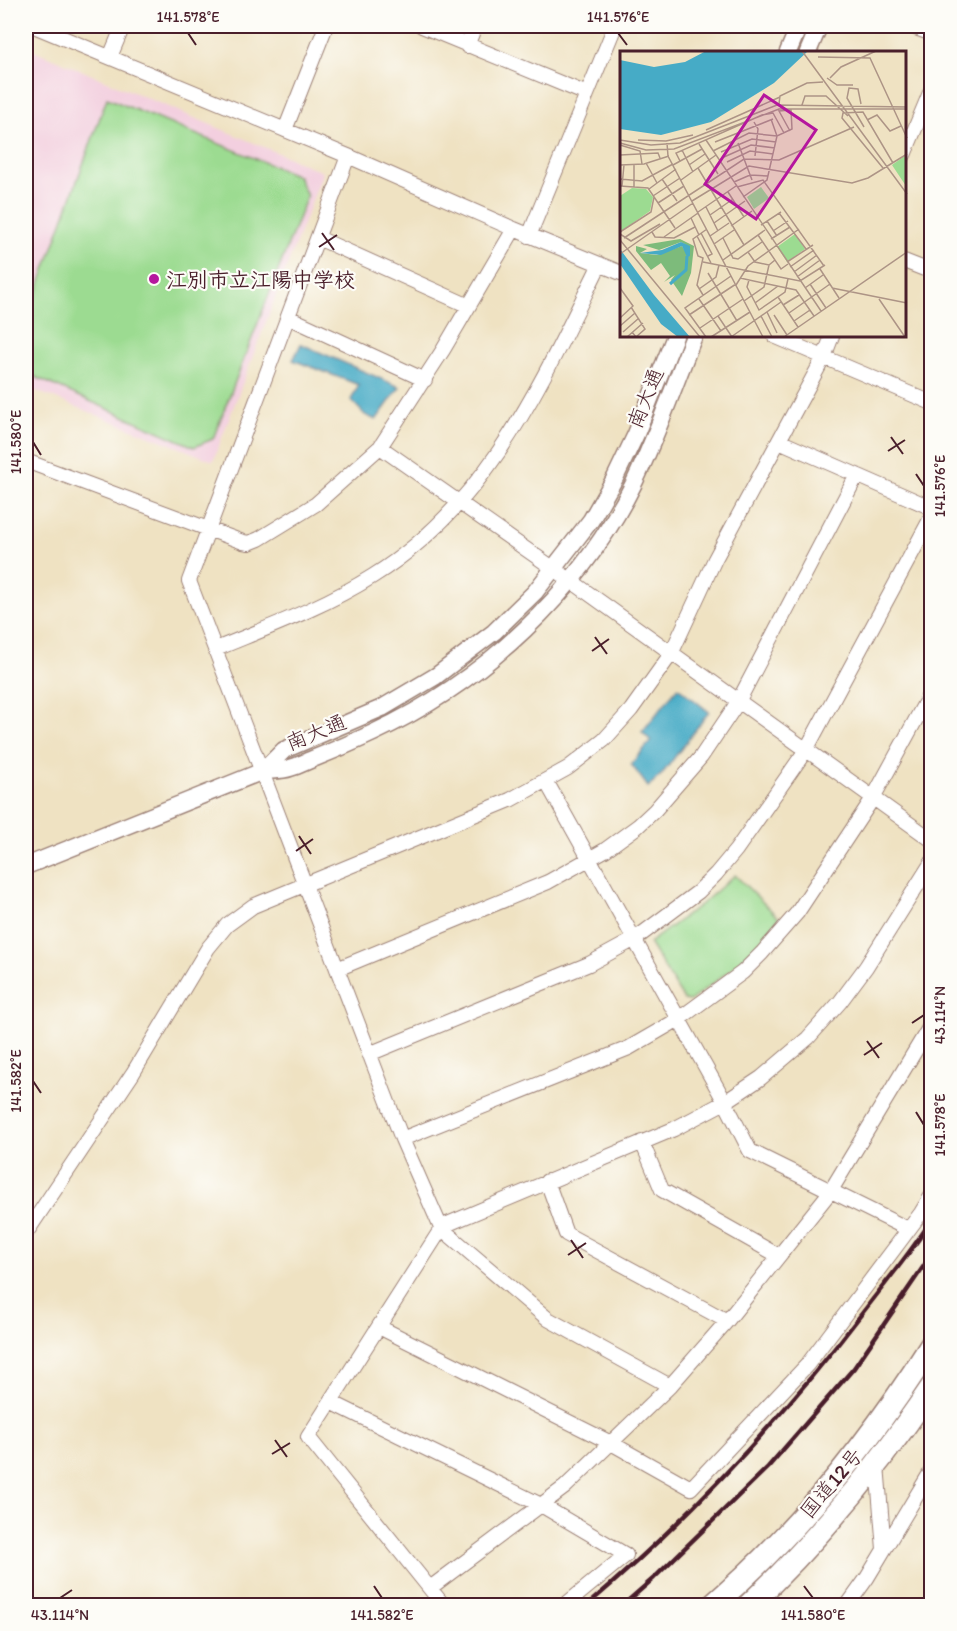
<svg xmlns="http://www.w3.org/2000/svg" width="957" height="1631" font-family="Itim,'Klee One',sans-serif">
<rect width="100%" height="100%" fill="#fdfcf7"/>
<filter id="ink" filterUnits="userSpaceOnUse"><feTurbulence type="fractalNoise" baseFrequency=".0167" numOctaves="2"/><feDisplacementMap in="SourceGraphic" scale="12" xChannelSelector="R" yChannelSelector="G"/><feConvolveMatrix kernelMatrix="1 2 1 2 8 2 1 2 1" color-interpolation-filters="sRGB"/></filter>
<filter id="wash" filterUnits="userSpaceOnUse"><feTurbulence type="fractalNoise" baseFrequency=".008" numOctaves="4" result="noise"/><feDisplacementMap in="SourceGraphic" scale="24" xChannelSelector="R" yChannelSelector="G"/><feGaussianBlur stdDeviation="1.35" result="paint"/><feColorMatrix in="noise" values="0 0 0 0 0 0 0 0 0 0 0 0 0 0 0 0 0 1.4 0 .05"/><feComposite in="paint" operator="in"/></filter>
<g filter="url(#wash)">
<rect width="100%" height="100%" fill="#efe2c2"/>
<!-- built -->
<path fill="#f3cfdf" d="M26 47 323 172 213 461 26 387Z"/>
<!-- green -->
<path fill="#9cdb91" stroke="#737d5e" stroke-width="1.5" d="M107 98 298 176 307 196 213 439 194 447 26 373V322Z
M735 875 779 918 760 942 738 964 690 1001 684 1000 649 943 704 902Z"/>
<!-- water -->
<path fill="#46abc6" stroke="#486578" stroke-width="1.5" d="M301 344 400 387 376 420 365 415 351 400 359 385 293 360Z
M678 687 709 712 662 774 648 787 631 764 651 741 642 732Z"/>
</g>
<g filter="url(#ink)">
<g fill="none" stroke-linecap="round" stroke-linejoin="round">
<defs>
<path id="minor" d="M34 26 348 156 514 229 621 273
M422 26 587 94
M910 26 932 34
M467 46 475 26
M110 57 123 26
M285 130 326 26
M904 155 932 88
M348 156 189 581 402 1139 441 1228 548 1319 670 1386
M529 236 615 26
M318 238 469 306
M904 261 932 272
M288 317 425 380
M774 336 932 403
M779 441 932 508
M380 447 570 580 932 840
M26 461 243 542 249 543 259 539 316 504 380 447 443 350 514 229
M216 649C269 627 324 607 373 576 490 503 541 383 600 264
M546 781 725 1102 750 1151 908 1229
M337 969 548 882 605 850 638 826 655 810 701 757 738 702 857 475
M369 1054 589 964 635 939 698 892 716 874 736 850 806 750 932 516
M402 1139 629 1048 679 1019 743 972 762 953 797 913 873 798 932 690
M642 1142 662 1190 779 1256
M547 1181 566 1234 727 1321
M26 1233 133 1073 208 948 227 925 253 906 510 800 568 768 604 740 631 710 671 654 715 559 824 357 832 336
M379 1327 611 1443 691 1488 807 1365 921 1213 932 1195
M331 1402 541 1505 626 1555 564 1606
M877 1465 884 1549
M430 1588 565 1487 670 1386 727 1321 830 1192 932 1023
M444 1606 308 1437 443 1226 674 1129 725 1102 761 1078 808 1038 840 1002 866 967 932 862
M847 1606 867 1578 932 1470"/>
<path id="tertiary" d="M788 52 799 26
M808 52 819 26
M263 771 284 750 382 708 436 676 494 632 535 592 591 520 615 478 636 434 675 336
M26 866 263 771C272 770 282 771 290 768 298 766 307 761 315 758 335 750 354 742 373 733 483 682 580 592 634 483 657 436 674 385 694 336"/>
<path id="trunk" d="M712 1606C800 1530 871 1441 932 1344
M748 1606C818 1540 879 1466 932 1387"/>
</defs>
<!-- minor casing -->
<use href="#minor" stroke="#9c8076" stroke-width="16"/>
<!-- tertiary casing -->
<use href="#tertiary" stroke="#9c8076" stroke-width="19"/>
<!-- trunk casing -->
<use href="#trunk" stroke="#9c8076" stroke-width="25"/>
<!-- minor -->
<use href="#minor" stroke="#fff" stroke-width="14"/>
<!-- tertiary -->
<use href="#tertiary" stroke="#fff" stroke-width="16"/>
<!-- trunk -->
<use href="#trunk" stroke="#fff" stroke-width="22"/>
<!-- rail -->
<path stroke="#4a1f2b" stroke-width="4.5" d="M586 1606C691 1517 784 1416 867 1307 889 1278 913 1250 932 1219
M622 1606 654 1578 768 1467 854 1368 932 1254"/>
</g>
</g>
<!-- ticks -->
<path fill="none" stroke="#4a1f2b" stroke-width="2" d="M188 33 196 45M618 33 627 45M322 233 334 250M319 247 337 235M891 437 903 454M33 442 41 455M888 451 905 440M916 474 924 486M595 637 607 654M592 651 609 639M299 836 311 854M296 851 313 839M912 1023 924 1015M867 1041 879 1058M864 1055 882 1043M33 1081 41 1093M916 1112 924 1125M571 1240 583 1258M568 1255 586 1243M275 1440 287 1457M272 1454 290 1443M374 1586 382 1598M804 1586 813 1598M60 1598 72 1590"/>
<!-- markers -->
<circle fill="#b5179e" stroke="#fdfcf7" stroke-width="2" cx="154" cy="279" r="6"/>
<g text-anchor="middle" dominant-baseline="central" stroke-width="4.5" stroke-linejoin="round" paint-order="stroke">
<!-- poi labels -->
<g font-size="21" font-weight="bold" fill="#4a1f2b" stroke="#fdfcf7" text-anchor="start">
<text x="166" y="279">江別市立江陽中学校</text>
</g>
<!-- street labels -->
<g font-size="21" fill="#4a1f2b" stroke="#fdfcf7">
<text transform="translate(645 398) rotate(-68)">南大通</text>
<text transform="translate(316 732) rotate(-22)">南大通</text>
<text transform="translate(831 1483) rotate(-50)">国道12号</text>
</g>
</g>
<!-- overview -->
<g transform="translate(620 51)">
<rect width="286" height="286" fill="#efe2c2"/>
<path d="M286 104V135L272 114ZM141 136 149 147 134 158 127 146ZM12 137 26 138 33 146 30 160 0 181V145ZM175 183 185 198 167 211 157 196Z" fill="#9cdb91"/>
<path d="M60 188 74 195 71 222 62 245 51 229 55 224 44 231 50 225 41 212 31 219 16 200V195L27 198 20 202 37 204 62 195 66 202 70 196 61 191 39 199 23 194Z" fill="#7dbb7b"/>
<path d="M86 0H188L154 32 91 71 41 84 0 78V9L34 16 65 11ZM61 191 70 195V205L67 206 62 195 41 204 20 202 42 199ZM0 198 34 244 70 286H58L41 273 0 213Z" fill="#46abc6"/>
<path fill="none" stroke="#46abc6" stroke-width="3" d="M50 233 66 219 67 205"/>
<path fill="none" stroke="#ad9486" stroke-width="1.5" d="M182 0 287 143M198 6 250 7 287 87M207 27 217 34H233M210 27 221 16 256 0M159 53 160 45 187 32 203 31M241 53 238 38 229 37 227 47 244 76M182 54 185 45H206L228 65M247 69 257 64 270 80 281 75M134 71 138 78 135 105M86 79 160 46M0 89 31 94 60 92 157 54 287 56M18 89 46 90 73 84M86 89 201 260M95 91 153 68M0 92 26 99 54 98 159 58H287M47 92 48 105 143 286M118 92 132 129M79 93 98 123M0 94 20 100 22 113M62 99 73 121M93 100 129 82 157 85 172 78 171 59 159 60 170 80M101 101 132 88 156 91M0 104 38 102 40 107M104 106 131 94 155 97M60 110 56 102 142 64 153 62 164 82M107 111 130 100 153 103M26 112 37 132M0 114 24 113 49 105M14 114V136M53 114 82 98M69 114 85 103M78 117 124 194M263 117 222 67 223 62 243 61 273 112M0 128 22 130 53 113M42 128 57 150M61 129 96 104M114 131 130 124 148 125M0 135 28 137 55 177M2 135 4 114M117 136 143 129 204 215M29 138 56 118M108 141 124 166M33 145 60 127M123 146 147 129 157 85 151 68M72 150 129 115 232 132 248 127 287 103M38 152 64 135M86 156 98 180M78 161 116 135M159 162 186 198M90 164 113 148M71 167 79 184M147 170 157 185M94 172 125 150M141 174 161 161M111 175 132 160M153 180 168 170M0 181 31 161 34 146M32 181 35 186 54 187 75 176M81 182 92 203 88 205M0 183 11 190 40 173M138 184 161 218 168 213M77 185 91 212M90 185 109 172M44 186 78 162M4 187 124 108 159 109 234 76M103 187 113 207 118 208 142 191M151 188 170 176M0 189 80 286M94 193 114 179M128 201 135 211 149 214 155 209M0 203 73 152M103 209 145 179M83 211 180 230 205 214M167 211 193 194M170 216 194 199M200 218 219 247M174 221 197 204M88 222 117 270M177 226 200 209M120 227 176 239 194 265M129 229 127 236 139 259 165 241 168 228M190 233 206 257M116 234 128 215 179 178M0 237 13 255 0 267M185 237 203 224M212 237 287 252M79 238 96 226 99 214M83 244 77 234 83 207 78 205 73 188 87 178M158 246 178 276M79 248 101 280M259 248 285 286M124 250 144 236 149 214M135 252 158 235M163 254 179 244M11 256 25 278 16 286 12 281M147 261 157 282M169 262 210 233M69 264 116 233M154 264 167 284M98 265 112 286M141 265 152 286M174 270 190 259M0 275 15 262M80 277 123 248M3 281 19 267M7 286 23 272M86 286 65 257 111 225M91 286 130 261M111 286 161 251M164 286 287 201"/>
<path fill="#b5179e" fill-opacity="0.15" stroke="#b5179e" stroke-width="3" d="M144 44 196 79 136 168 85 133Z"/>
<rect width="286" height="286" fill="none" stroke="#4a1f2b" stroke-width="3"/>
</g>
<!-- margin -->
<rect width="957" height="1631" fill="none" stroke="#fdfcf7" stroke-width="66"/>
<rect x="33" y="33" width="891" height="1565" fill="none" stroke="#4a1f2b" stroke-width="2"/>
<g font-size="15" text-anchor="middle" fill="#4a1f2b">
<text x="188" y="22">141.578°E</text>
<text x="618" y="22">141.576°E</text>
<text transform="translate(16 442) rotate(-90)" y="5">141.580°E</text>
<text transform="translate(940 486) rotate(-90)" y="5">141.576°E</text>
<text transform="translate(940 1015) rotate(-90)" y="5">43.114°N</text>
<text transform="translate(16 1081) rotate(-90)" y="5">141.582°E</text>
<text transform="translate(940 1125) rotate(-90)" y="5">141.578°E</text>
<text x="60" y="1620">43.114°N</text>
<text x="382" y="1620">141.582°E</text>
<text x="813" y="1620">141.580°E</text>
</g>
</svg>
